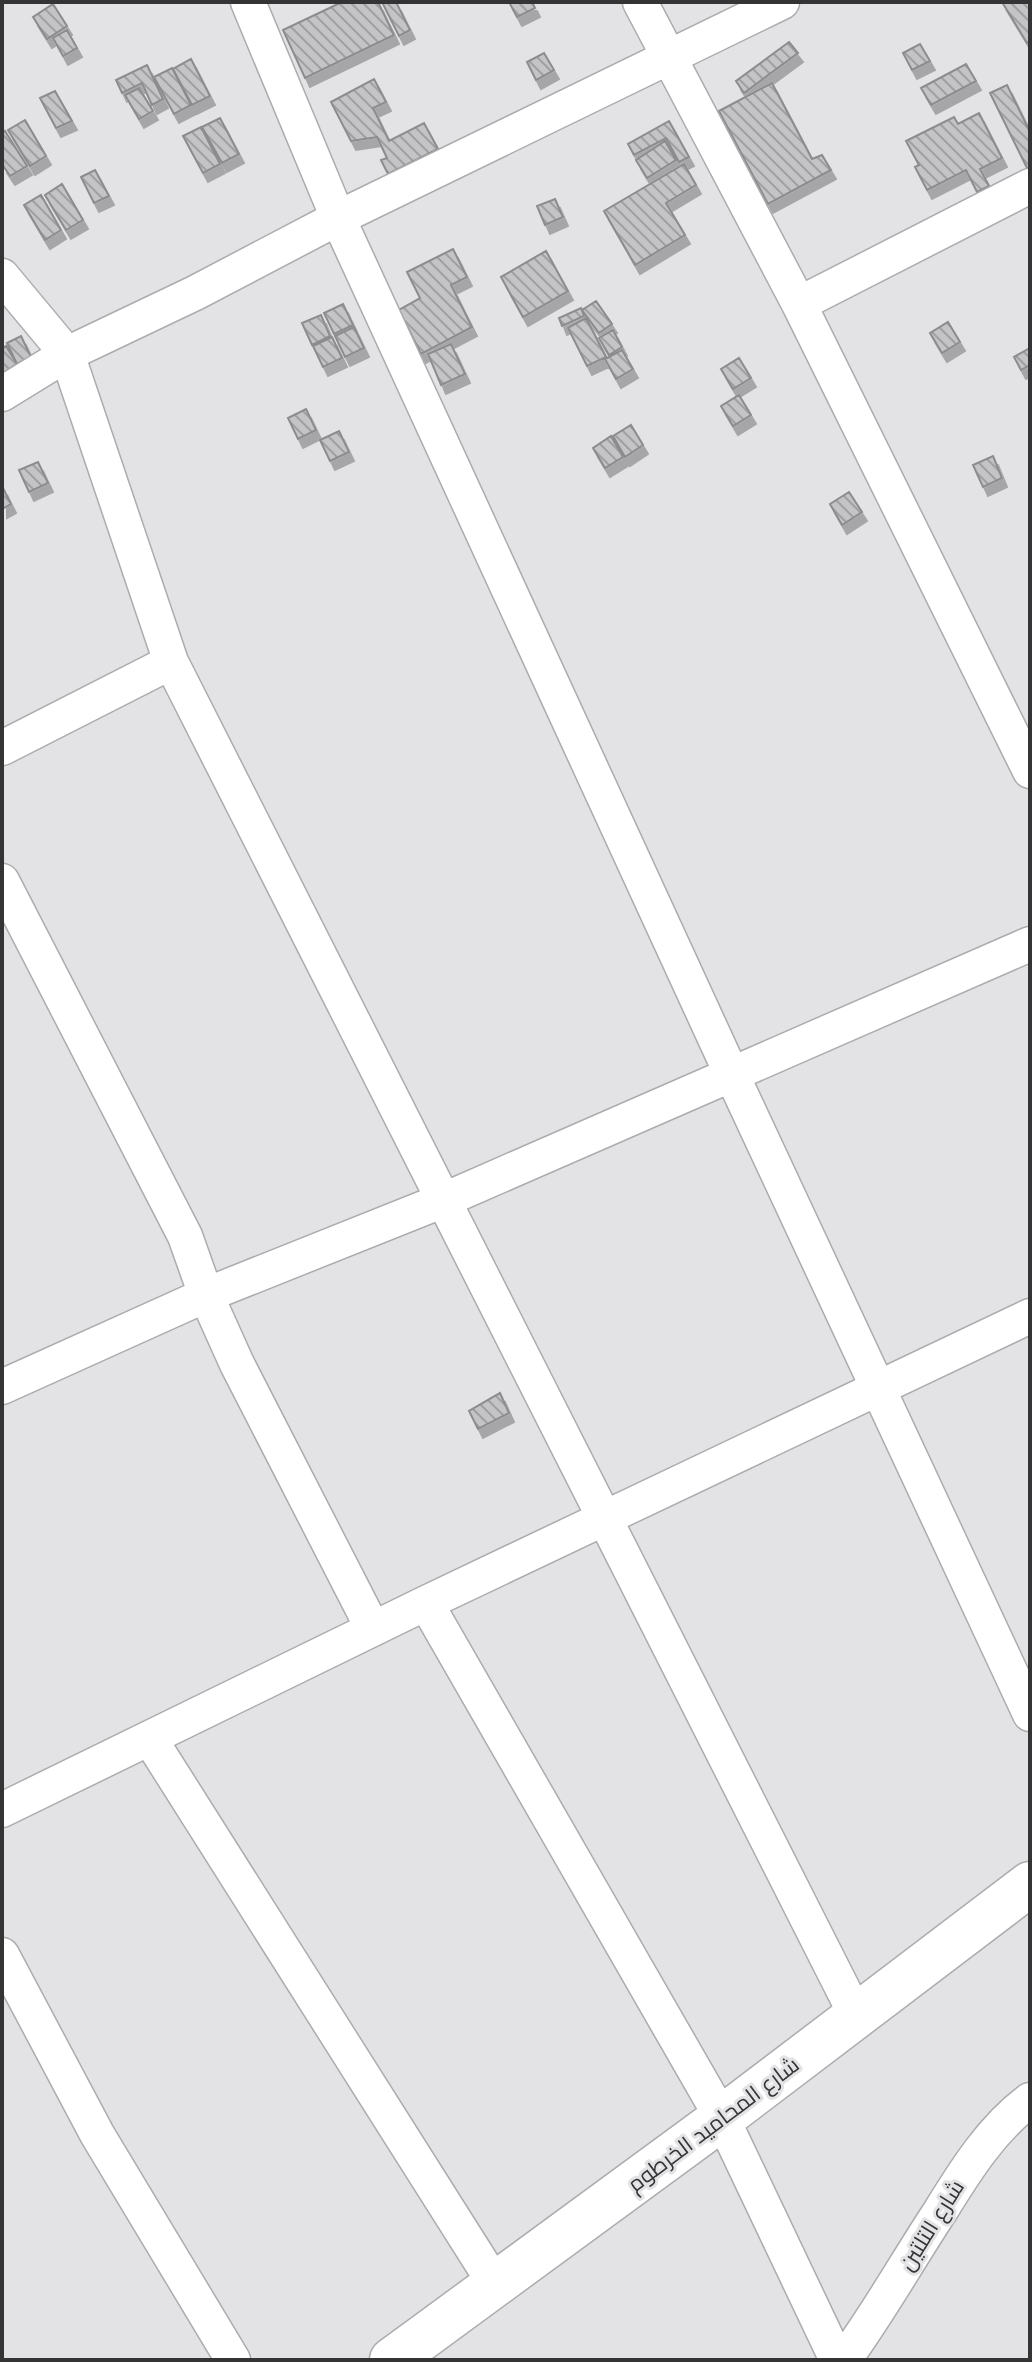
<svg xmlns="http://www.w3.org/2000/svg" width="1032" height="2362" font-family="Lora,Cairo,serif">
<defs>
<pattern id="building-back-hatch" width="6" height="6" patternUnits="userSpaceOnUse" patternTransform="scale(2)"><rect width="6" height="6" fill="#c4c3c6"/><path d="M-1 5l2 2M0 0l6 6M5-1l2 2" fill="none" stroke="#a09fa2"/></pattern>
<filter id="shadow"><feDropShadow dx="5" dy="9" stdDeviation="0" flood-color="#0004"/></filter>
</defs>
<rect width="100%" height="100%" fill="#e3e2e5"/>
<!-- building -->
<path fill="url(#building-back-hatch)" stroke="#8c8b8e" stroke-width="2" filter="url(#shadow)" d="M342 2H378L394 35 305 78 283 30Z
M382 2H396L410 30 399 36Z
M509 2H532L535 8 517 17Z
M1002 2H1030V41L1027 43Z
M53 4 67 26 47 39 33 17Z
M67 30 77 48 63 56 53 38Z
M789 42 798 53 744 93 736 81Z
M920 44 930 61 912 70 903 53Z
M544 53 554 70 536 80 527 62Z
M191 59 210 96 192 105 173 69Z
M966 64 976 81 931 105 921 88Z
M147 65 163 99 152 105 142 83 122 93 116 80Z
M172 68 191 105 174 114 154 77Z
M374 79 386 102 373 108 389 141 424 123 438 149 388 174 381 160 387 158 377 137 351 141 331 102Z
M772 83 812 159 822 155 831 170 768 204 719 111Z
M1007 85 1030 132V174L990 93Z
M139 88 153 111 139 119 125 95Z
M55 91 72 121 56 128 40 98Z
M979 113 1002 158 980 169 989 186 977 192 966 170 927 190 915 167 919 165 906 141 954 117 958 124Z
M220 118 239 154 222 163 202 127Z
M25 120 46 156 30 166 8 130Z
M669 121 689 157 679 162 666 138 634 155 628 144Z
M201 127 220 164 203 173 183 136Z
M5 131 27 166 10 176 2 164V133Z
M665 141 676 160 647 178 636 160Z
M684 164 696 185 666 203 685 235 635 265 604 211Z
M95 170 109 196 94 203 81 177Z
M62 184 83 220 66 230 45 195Z
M41 195 61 230 45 240 24 205Z
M555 199 563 217 545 225 537 206Z
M453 249 467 277 451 285 472 327 421 354 399 310 420 298 407 272Z
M546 251 568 291 523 317 501 277Z
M596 301 612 324 599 333 582 310Z
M343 304 353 325 334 334 324 313Z
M581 308 584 316 562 326 559 318Z
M321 315 330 336 312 345 302 323Z
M586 318 606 357 587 366 568 328Z
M948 322 960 342 942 353 930 333Z
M354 327 364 348 345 357 335 336Z
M613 330 622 347 609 355 599 338Z
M21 336 31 357 17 364 7 343Z
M332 337 342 358 323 367 313 346Z
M451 344 465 374 441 385 428 354Z
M6 346 17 364 2 374V349Z
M1030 348V365L1021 370 1014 357Z
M622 350 633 369 616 379 605 359Z
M739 358 751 378 733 389 721 369Z
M739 395 751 415 733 426 721 406Z
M306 409 316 430 298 439 288 418Z
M631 425 643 445 625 457 613 436Z
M339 431 349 452 330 461 320 440Z
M611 436 623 457 605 468 593 448Z
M993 456 1002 478 983 487 973 465Z
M38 462 48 483 29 492 19 470Z
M2 486 11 504 2 509Z
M849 492 862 512 842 525 830 504Z
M500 1393 509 1413 478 1429 469 1411Z"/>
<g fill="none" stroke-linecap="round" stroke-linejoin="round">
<defs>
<path id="street" d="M248 2 338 218 731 1073 1030 1714
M640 2 799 304 1030 771
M2 276 67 354 171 662 857 2017
M799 304 1030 186
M2 394 67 354 195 293 338 218 782 2
M2 748 171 662
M2 881 185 1236 206 1295 237 1364 373 1629
M2 1387 206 1295 444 1200 1030 944
M426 1603 722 2118 837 2360
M150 1739 495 2284
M2 1810 426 1603 1030 1316
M2 1955 97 2134 233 2360
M844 2360C879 2312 908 2260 941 2210 965 2171 992 2128 1030 2100"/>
<path id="secondary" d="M392 2360 722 2118 1030 1884"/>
</defs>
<!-- street casing -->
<use href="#street" stroke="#acabae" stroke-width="37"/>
<!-- secondary casing -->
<use href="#secondary" stroke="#acabae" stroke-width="47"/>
<!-- street -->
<use href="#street" stroke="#fff" stroke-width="34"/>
<!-- secondary -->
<use href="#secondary" stroke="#fff" stroke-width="44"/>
</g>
<g text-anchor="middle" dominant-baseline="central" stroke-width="6" stroke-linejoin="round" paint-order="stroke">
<!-- street labels -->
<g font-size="22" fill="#343435" stroke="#e3e2e5">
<text transform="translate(713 2124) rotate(-37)">شارع المحاميد الخرطوم</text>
<text transform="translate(931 2225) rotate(-58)">شارع التلتين</text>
</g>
</g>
<!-- border -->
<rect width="1032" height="2362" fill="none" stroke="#343435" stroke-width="8"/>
</svg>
